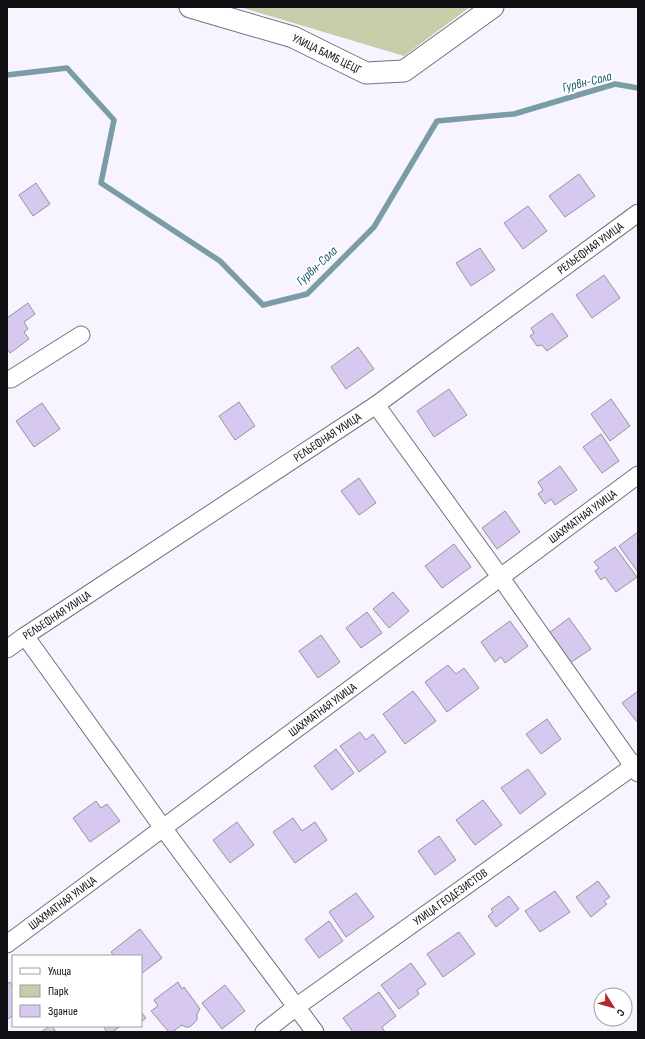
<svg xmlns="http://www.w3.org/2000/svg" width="645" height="1039" font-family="'Sofia Sans Condensed',sans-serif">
<rect width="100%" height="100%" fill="#f8f4ff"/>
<!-- green -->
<path fill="#c8cca8" d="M240 7H470L404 56Z"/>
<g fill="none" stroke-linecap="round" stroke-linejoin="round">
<!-- stream -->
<path stroke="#799ca5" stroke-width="5.5" d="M7 75 67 68 114 120 101 183 220 261 263 305 307 294 374 227 437 121 514 114 615 84 638 88"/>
</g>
<!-- building -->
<path fill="#d6c8ee" stroke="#96929e" d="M579 174 595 196 565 217 549 196Z
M36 183 50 204 33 216 19 195Z
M528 206 547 231 523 249 504 223Z
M480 248 495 270 471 286 456 263Z
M604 275 620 298 592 318 576 295Z
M28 303 35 314 24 322 28 329 24 332 29 339 10 353 7 349V318Z
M552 313 568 336 547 351 542 345 537 346 530 336 534 333 531 328Z
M358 347 374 369 346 389 331 367Z
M449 389 467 415 434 437 417 411Z
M611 399 630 426 610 441 591 414Z
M239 402 255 426 235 440 219 416Z
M42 403 60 429 34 447 16 421Z
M601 434 619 461 602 473 583 447Z
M560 466 577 490 555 505 551 499 545 504 538 494 543 490 538 482Z
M359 478 376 503 359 515 341 491Z
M505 511 520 532 497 549 482 528Z
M638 532V572L619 546Z
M454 544 471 567 442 588 425 566Z
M615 547 637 577 616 592 605 577 601 580 595 571 599 568 594 562Z
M393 592 409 611 389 628 373 609Z
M367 612 382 633 361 648 346 628Z
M569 618 591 649 570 663 549 633Z
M510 621 528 646 505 663 501 657 495 662 481 642Z
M321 635 340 662 318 678 299 651Z
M448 665 456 674 464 668 479 688 447 712 425 682Z
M413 691 436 721 405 744 383 714Z
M638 691V723L622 703Z
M547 719 561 739 541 754 526 734Z
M360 732 366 740 373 734 386 752 359 772 340 746Z
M336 749 354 773 332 790 314 766Z
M528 769 546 794 520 814 501 788Z
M483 800 502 825 475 845 456 820Z
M96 801 101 808 107 804 120 821 90 842 73 818Z
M293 818 302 831 315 822 327 840 295 863 273 832Z
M237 822 254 845 230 863 213 840Z
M439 836 456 860 435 875 418 851Z
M598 881 610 897 604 901 607 904 591 917 576 897Z
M555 891 570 912 540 932 525 911Z
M356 893 374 917 346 937 329 912Z
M509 896 519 909 496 927 488 916 493 912 491 909Z
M329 921 343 941 319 958 305 939Z
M140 929 162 958 141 974V956H114L111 952Z
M459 932 475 954 443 977 427 954Z
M411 963 426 984 417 990 419 994 399 1009 381 985Z
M10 982 13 987V1015L7 1020V984Z
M178 982 182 989 184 987 200 1009 197 1014V1020L190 1027H185L182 1025 172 1032H169L151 1011 158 1006 154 1000Z
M225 985 245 1011 222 1029 202 1003Z
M379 992 396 1016 382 1027 385 1032H353L343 1018Z
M141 1012 146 1018 141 1022Z
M50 1026H52L56 1032H41Z
M103 1026H121L112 1032H107Z"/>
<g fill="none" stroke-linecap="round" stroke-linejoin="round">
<defs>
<g id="minor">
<path d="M7 379H11L81 335"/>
<path d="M376 405 501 578 638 773"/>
<path d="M25 636 163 828 315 1032"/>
<path id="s1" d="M7 649 25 636 376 405 638 213"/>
<path id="s2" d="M7 944 638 475"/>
<path id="s3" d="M264 1032 296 1007 638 763"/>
</g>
<g id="major">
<path id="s4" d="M190 7 293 37 366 73 404 71 493 7"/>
</g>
</defs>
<!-- minor casing -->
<use href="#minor" stroke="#75707c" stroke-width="19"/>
<!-- major casing -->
<use href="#major" stroke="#75707c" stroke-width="23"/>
<!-- minor -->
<use href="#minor" stroke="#fff" stroke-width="17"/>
<!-- major -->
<use href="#major" stroke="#fff" stroke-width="21"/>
</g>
<g text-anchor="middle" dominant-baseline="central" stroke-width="4" stroke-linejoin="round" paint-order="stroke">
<!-- street labels -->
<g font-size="12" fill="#0f0e12" stroke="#fff">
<text stroke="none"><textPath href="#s4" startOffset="145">УЛИЦА БАМБ ЦЕЦГ</textPath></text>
<text stroke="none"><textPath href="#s1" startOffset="708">РЕЛЬЕФНАЯ УЛИЦА</textPath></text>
<text stroke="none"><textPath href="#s1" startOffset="384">РЕЛЬЕФНАЯ УЛИЦА</textPath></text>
<text stroke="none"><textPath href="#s2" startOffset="717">ШАХМАТНАЯ УЛИЦА</textPath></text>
<text stroke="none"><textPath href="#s1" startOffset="60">РЕЛЬЕФНАЯ УЛИЦА</textPath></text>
<text stroke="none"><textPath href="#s2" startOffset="393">ШАХМАТНАЯ УЛИЦА</textPath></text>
<text stroke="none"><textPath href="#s3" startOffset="230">УЛИЦА ГЕОДЕЗИСТОВ</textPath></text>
<text stroke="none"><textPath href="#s2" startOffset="69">ШАХМАТНАЯ УЛИЦА</textPath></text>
</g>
<!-- water labels -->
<g font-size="13" font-style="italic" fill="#1c5e6b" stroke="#fff">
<text transform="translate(587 82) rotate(-14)">Гурвн-Сала</text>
<text transform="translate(317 266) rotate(-43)">Гурвн-Сала</text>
</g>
</g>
<!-- border -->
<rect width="645" height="1039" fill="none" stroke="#0f0e12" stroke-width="16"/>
<!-- legend -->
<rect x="12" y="955" width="130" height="72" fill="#ffffff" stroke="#9f9fa0"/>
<rect x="20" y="968" width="20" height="6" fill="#ffffff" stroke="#9f9fa0"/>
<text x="48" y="975" font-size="12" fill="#0f0e12">Улица</text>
<rect x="20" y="985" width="20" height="12" fill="#c8cca8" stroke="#9f9fa0"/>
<text x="48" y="995" font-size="12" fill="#0f0e12">Парк</text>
<rect x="20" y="1005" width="20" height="12" fill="#d6c8ee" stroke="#9f9fa0"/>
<text x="48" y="1015" font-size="12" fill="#0f0e12">Здание</text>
<!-- north arrow -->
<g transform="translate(613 1007) rotate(127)"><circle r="19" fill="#ffffff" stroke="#9f9fa0"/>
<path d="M0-3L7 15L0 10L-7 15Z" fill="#b52529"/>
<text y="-6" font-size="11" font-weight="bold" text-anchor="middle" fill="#0f0e12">С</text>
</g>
</svg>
